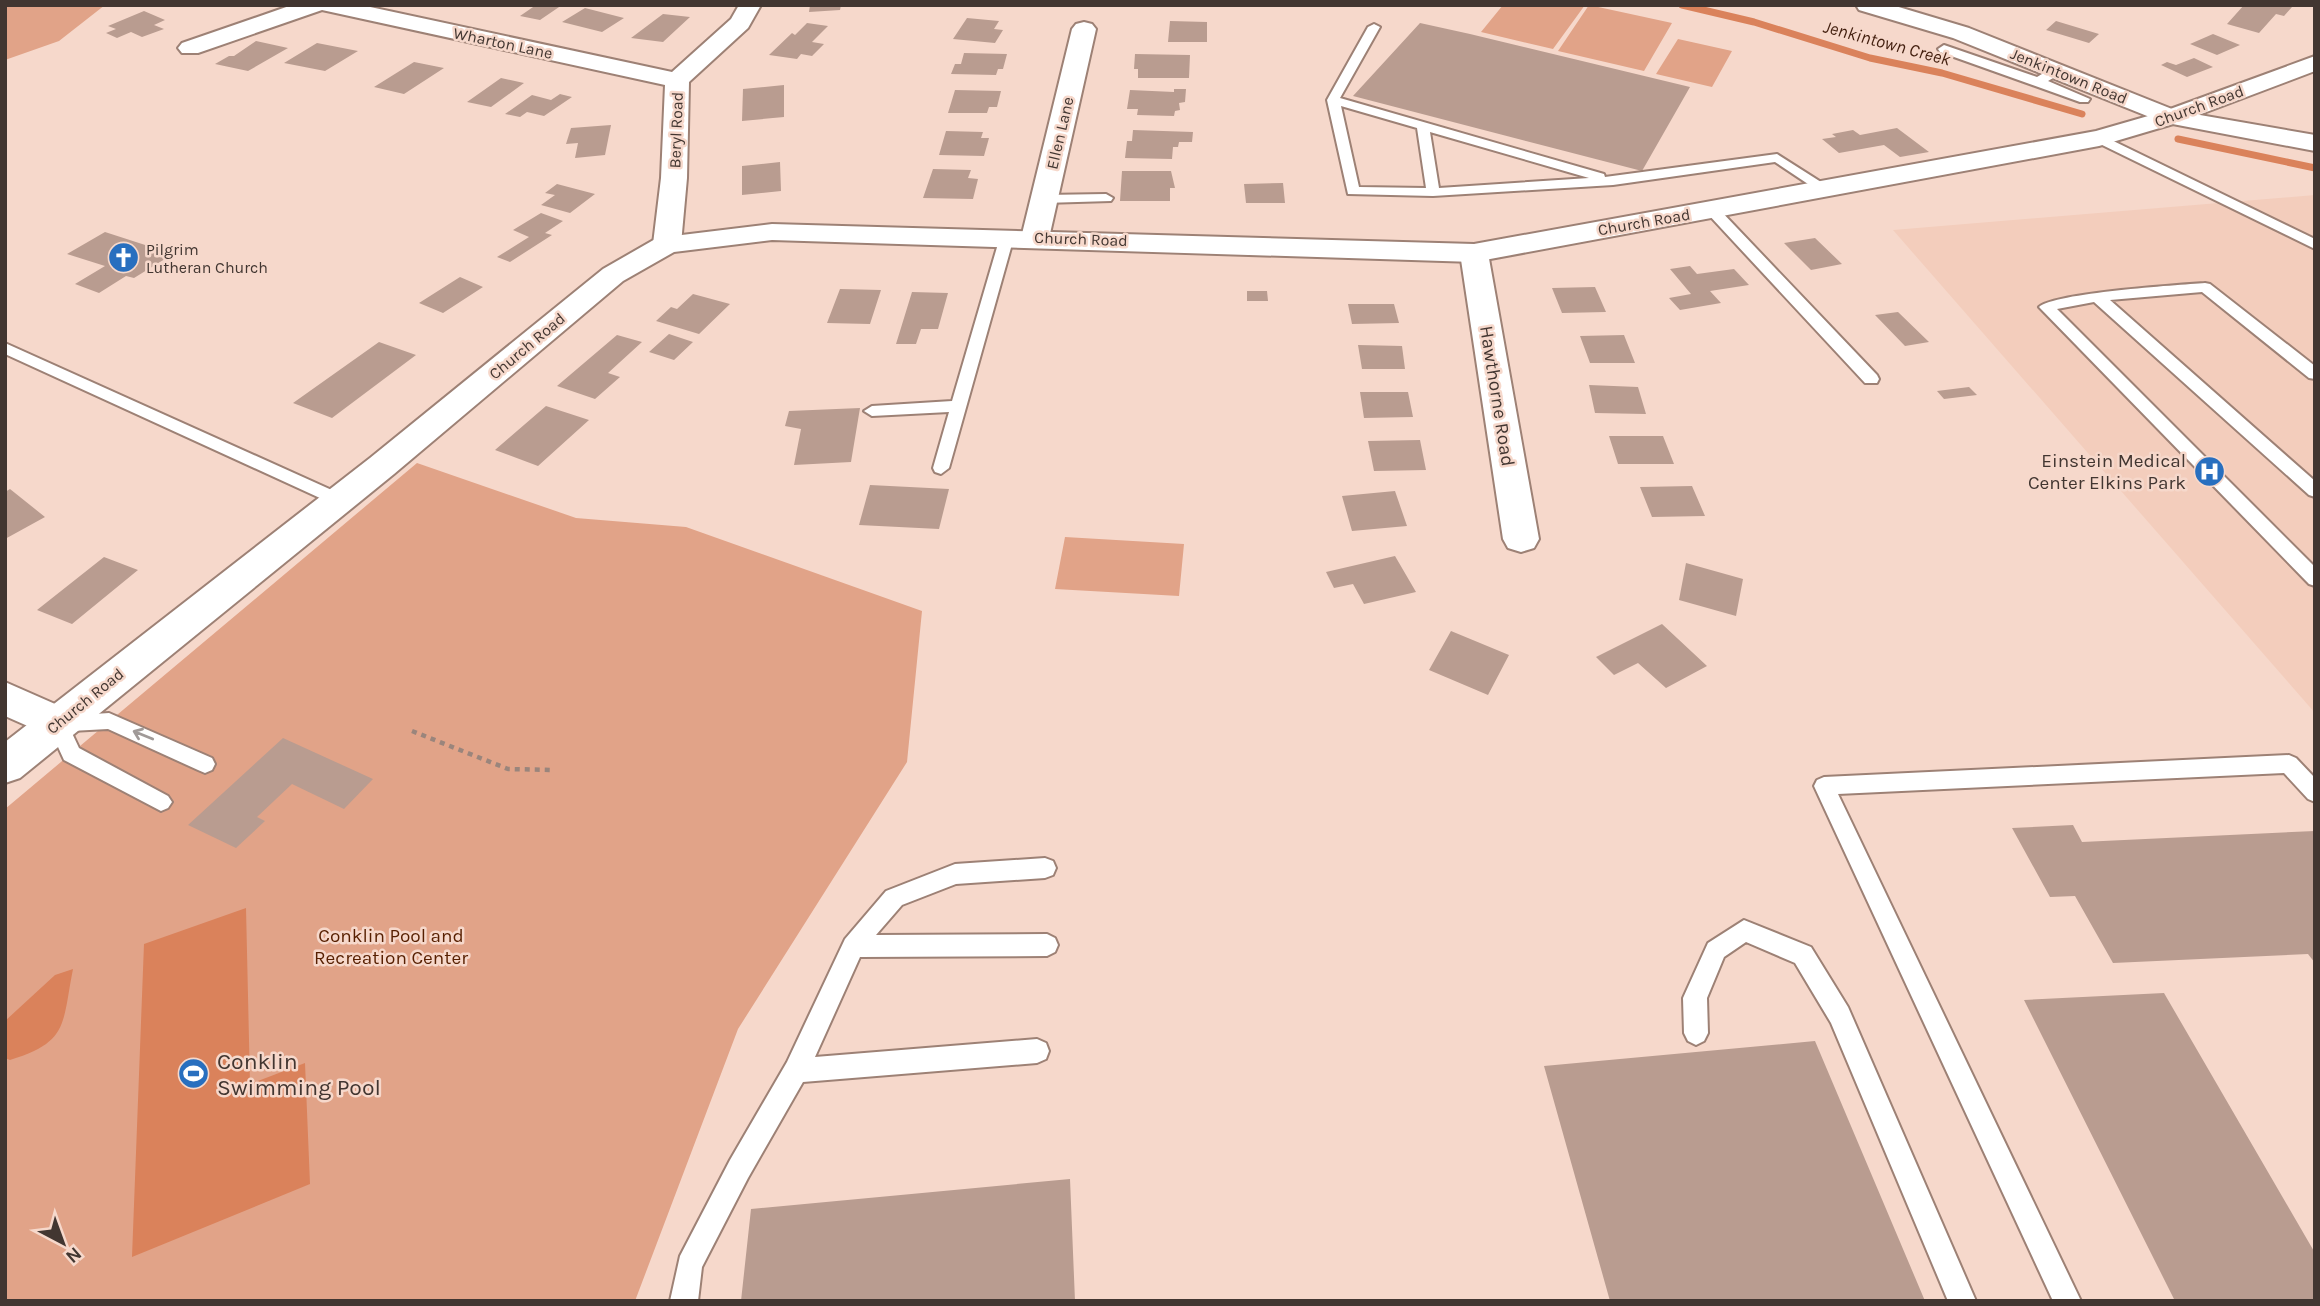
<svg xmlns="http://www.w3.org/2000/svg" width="2320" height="1306" font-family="Karla,sans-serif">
<rect width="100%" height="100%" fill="#f6d8cb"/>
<!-- built -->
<path fill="#f3cdbc" d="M2315 195V713L1893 230Z"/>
<!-- green -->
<path fill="#e1a388" d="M5 5H105L59 41 5 60Z
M1503 5H1585L1553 49 1481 32Z
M1589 5 1672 23 1644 71 1558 51Z
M1678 39 1732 51 1712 87 1656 74Z
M417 463 576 518 686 527 922 611 907 762 738 1029 635 1301H5V809Z
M1065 537 1184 544 1179 596 1055 589Z"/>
<!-- water -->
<path fill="#da825b" d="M246 908 250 1084 305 1063 310 1184 132 1257 144 944Z
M73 969C62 1024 69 1042 10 1060L5 1058V1021L55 975Z"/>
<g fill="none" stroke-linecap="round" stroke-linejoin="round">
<!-- stream -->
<path stroke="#da825b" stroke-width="7" d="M1682 5 1754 22 1870 58 1942 73 2082 114
M2178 139 2315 168"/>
</g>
<!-- building -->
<path fill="#b99c90" d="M536 5H562L540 20 520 16Z
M810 5H841L840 10 809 12Z
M2244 5H2287L2292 7 2284 16 2276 14 2259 33 2227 24Z
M585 8 624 18 602 32 562 22Z
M144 11 165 20 154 25 164 29 142 37 131 32 117 38 106 33 116 29 108 26Z
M663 14 690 17 663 42 631 38Z
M967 18 999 21 994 29 1003 30 995 43 953 39Z
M1170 21 1207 22V42H1168Z
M2056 21 2099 34 2089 43 2046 30Z
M807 23 828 26 812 42 824 44 812 56 801 54 797 59 769 55 792 33 795 35Z
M1420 23 1470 34 1690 87 1642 171 1353 96Z
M2213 34 2240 45 2217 55 2190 44Z
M256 41 288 48 248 71 215 64 229 56H234Z
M317 43 358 51 325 71 284 63Z
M964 53 1007 54 1003 69H998L996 75 951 74 955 64H961Z
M1135 54 1190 55 1189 78H1138V69H1134Z
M2194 58 2213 67 2187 77 2161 65 2167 62 2176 65Z
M414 62 444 68 404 94 374 87Z
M501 78 524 83 491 107 467 102Z
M784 85V117L742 121 743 89Z
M1174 89H1186L1185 102 1179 103 1180 110 1175 111 1174 116 1137 115 1138 109H1127L1130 90 1174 92Z
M955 90 1001 91 997 107H989L987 113H948Z
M560 94 572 97 544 116 527 112 520 117 505 114 532 95 551 100Z
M611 125 605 155 575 158 578 143 566 144 571 128Z
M1897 128 1929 152 1900 157 1884 145 1839 153 1822 139 1836 137 1832 134 1853 130 1860 135Z
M1133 130 1193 132 1192 142H1179L1178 147H1173L1172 159 1125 158 1127 141H1132Z
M946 131 983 132 981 138H989L984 156 939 155Z
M780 162 781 191 742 195V166Z
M933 169 971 170 968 178 978 179 973 199 923 198Z
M1122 171H1171L1175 188H1170V201H1120Z
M1283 183 1285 203H1246L1244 184Z
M557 184 595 194 570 213 541 205 555 195 545 193Z
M541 213 563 221 545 233 552 235 510 262 497 257 529 237 513 230Z
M105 232 173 254 134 278 126 276 99 293 75 284 105 266 67 254Z
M1815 238 1842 264 1811 270 1784 243Z
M1690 266 1697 274 1734 269 1749 285 1710 291 1721 303 1680 310 1669 298 1691 294 1670 269Z
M460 277 483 287 443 313 419 303Z
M1595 287 1606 312 1562 313 1552 288Z
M840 289 881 290 870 324 827 323Z
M1247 291H1267L1268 301H1247Z
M912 292 948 293 938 329H921L916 344H896Z
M693 294 730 304 699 334 656 321 671 307 677 309Z
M1348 304H1394L1399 323 1352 324Z
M1898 312 1929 342 1905 346 1875 315Z
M669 334 693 342 674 360 649 352Z
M617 335 642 342 608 373 620 377 595 399 557 386Z
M1624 335 1635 363H1590L1580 336Z
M379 342 416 355 332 418 293 403Z
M1358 345 1402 346 1405 369H1362Z
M1589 385 1638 387 1646 414 1595 413Z
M1969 387 1977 395 1944 399 1937 391Z
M1360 392H1408L1413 417 1364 418Z
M546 406 589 420 538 466 495 450Z
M860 408 851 462 794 465 801 429 785 426 789 411Z
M1609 436H1663L1674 464H1618Z
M1420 440 1426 470 1374 471 1368 441Z
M870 485 949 489 939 529 859 525Z
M1692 486 1705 516 1652 517 1640 487Z
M10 489 45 517 5 539V492Z
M1395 491 1407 526 1352 531 1342 496Z
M1395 556 1416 592 1364 604 1353 584 1334 588 1326 572Z
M104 557 138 570 72 624 37 610Z
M1686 563 1743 579 1736 616 1679 600Z
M1662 624 1707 666 1666 688 1638 663 1614 675 1596 657Z
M1451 631 1509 655 1488 695 1429 670Z
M283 738 373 779 344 809 292 784 257 817 265 821 236 848 188 825Z
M2073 825 2082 842 2315 831V963L2308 954 2113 963 2075 896 2050 897 2012 828Z
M2164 993 2315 1253V1301H2175L2024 1000Z
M1815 1041 1925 1301H1610L1544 1066Z
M1070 1179 1075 1301H741L751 1209Z"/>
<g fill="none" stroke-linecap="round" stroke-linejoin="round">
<defs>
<path id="service" d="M1374 24 1380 27 1340 98 1604 174 1605 177 1777 154 1832 189 1825 193 1820 192 1775 162 1613 185 1433 196 1348 194 1327 100 1368 27ZM1341 106 1417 128 1426 188 1359 187ZM1430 132 1589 178 1439 188Z
M1944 45 2037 77 2052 68H2060V74L2048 81 2090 99 2088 102H2080L1940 52 1938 49Z
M2099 134 2315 239V249L2094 141 2093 138Z
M1106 194 1113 198 1111 201 1044 203 1037 199 1044 195Z
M1712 206 1717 207 1877 375 1879 379 1877 383H1865L1707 213 1705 210Z
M1007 233 1014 237 949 468 941 474 935 472 933 468 949 412 872 416 864 411 872 406 952 401 1000 237Z
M2205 283 2210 284 2315 366V379L2309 378 2202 292 2110 300 2315 481V497L2309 495 2094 302 2057 309 2315 567V586L2309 584 2039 307C2054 293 2177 285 2205 283Z
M5 343 345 496 348 500 339 506 333 504 5 354Z
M109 713 212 758 215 764 212 770 205 773 198 770 108 729 71 731 79 748 168 796 172 802 168 808 161 811 64 760 47 723 50 717Z
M2289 755 2296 758 2315 778V802L2308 799 2284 773 1838 794 2081 1301H2053L1814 786 1817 780 1824 777Z
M1045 858 1053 861 1056 868 1053 875 1045 878 956 884 902 905 876 935 1047 934 1055 938 1058 945 1055 952 1047 956 860 957 815 1057 1037 1039 1046 1043 1049 1051 1046 1059 1037 1063 803 1082 748 1178 702 1267 698 1301H670L680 1256 730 1160 787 1062 845 939 886 891 955 864Z
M1744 920 1811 947 1848 1007 1976 1301H1948L1831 1023 1795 963 1746 942 1724 957 1707 998 1708 1033 1704 1041 1696 1045 1688 1041 1684 1033 1683 998 1708 943Z"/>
<path id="minor" d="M292 5H361L672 72 731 19 739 5H761L748 28 689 82 687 178 681 244 677 250 667 253 657 250 653 244 661 178 665 85 322 10 198 53H182L178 48 182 43Z
M1856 5H1892L1969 28 2177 111 2315 135V151L2162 122 1953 38 1859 10Z
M1084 22 1092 24 1096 29 1049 238 1045 244 1035 246 1025 244 1021 238 1072 29 1076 24Z
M1474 244 1484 247 1488 253 1539 539 1534 548 1521 552 1508 548 1503 539 1460 253 1464 247Z
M5 682 71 711 77 723 71 735 57 739 5 716Z"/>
<path id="tertiary" d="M2315 56V71L2180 122 2099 146 1474 262 772 240 674 252 623 281 394 474 20 778 5 783V742L370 458 603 269 657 238 772 224 1474 244 2096 131 2162 112Z"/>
</defs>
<!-- service casing -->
<use href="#service" stroke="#9d8175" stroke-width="4"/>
<!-- minor casing -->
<use href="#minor" stroke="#9d8175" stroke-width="4"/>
<!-- tertiary casing -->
<use href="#tertiary" stroke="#9d8175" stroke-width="4"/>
<!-- path -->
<path stroke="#9a857c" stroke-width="4.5" stroke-dasharray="5 5" stroke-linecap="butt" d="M412 731 508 769 554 770"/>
<!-- service -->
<use href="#service" fill="#fff" fill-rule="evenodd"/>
<!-- minor -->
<use href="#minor" fill="#fff" fill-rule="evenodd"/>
<!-- tertiary -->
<use href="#tertiary" fill="#fff" fill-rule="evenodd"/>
</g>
<!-- one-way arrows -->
<defs><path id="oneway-shaft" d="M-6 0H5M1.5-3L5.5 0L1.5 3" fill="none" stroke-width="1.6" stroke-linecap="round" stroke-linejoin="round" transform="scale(1.75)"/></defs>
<use stroke="#a09a98" href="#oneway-shaft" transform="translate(143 735) rotate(-158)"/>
<!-- icons -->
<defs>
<symbol id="church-disc" viewBox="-11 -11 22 22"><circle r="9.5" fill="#286fbf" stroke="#f6d8cb"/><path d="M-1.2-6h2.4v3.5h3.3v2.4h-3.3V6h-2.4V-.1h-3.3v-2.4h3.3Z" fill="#fff"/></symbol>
<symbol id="hospital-disc" viewBox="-11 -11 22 22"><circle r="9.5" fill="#286fbf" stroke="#f6d8cb"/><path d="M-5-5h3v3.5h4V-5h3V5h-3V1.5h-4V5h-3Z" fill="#fff"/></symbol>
<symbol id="stadium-disc" viewBox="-11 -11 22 22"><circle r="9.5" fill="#286fbf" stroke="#f6d8cb"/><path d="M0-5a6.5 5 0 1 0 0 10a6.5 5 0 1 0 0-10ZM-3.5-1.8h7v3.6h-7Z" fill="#fff"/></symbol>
</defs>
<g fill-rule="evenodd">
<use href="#church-disc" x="106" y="240" width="35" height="35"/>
<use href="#hospital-disc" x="2192" y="454" width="35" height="35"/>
<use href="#stadium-disc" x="176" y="1056" width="35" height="35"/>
</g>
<g text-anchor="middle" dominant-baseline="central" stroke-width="5" stroke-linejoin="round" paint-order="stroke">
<!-- far-street labels -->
<g font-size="16" fill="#423631" stroke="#f6d8cb">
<text transform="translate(503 43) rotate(12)">Wharton Lane</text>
<text transform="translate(2069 76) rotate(22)">Jenkintown Road</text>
<text transform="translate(2199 106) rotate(-20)">Church Road</text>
<text transform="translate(676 130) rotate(-88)">Beryl Road</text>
<text transform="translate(1060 133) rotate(-77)">Ellen Lane</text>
<text transform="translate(1644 222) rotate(-10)">Church Road</text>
<text transform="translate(1081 239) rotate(2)">Church Road</text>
<text transform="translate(527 346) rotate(-40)">Church Road</text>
<text transform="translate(85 701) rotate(-39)">Church Road</text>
</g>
<!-- far-poi labels -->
<g font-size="16" fill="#423631" stroke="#f6d8cb" text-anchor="start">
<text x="146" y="249">Pilgrim<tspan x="146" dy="18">Lutheran Church</tspan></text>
</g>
<!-- far-water labels -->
<g font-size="18" font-style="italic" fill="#421e0e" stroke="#f6d8cb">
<text transform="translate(1887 43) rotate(15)">Jenkintown Creek</text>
</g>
<!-- street labels -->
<g font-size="19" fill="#423631" stroke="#f6d8cb">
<text transform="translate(1497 396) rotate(81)">Hawthorne Road</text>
</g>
<!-- poi labels -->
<g font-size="19" fill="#423631" stroke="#f6d8cb" text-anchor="end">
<text x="2186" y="461">Einstein Medical<tspan x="2186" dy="22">Center Elkins Park</tspan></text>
</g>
<!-- park labels -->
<g font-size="19" fill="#571f01" stroke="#f6d8cb">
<text x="391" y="936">Conklin Pool and<tspan x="391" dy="22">Recreation Center</tspan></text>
</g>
<!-- near-poi labels -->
<g font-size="23" fill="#423631" stroke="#f6d8cb" text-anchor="start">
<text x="217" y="1061">Conklin<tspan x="217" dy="26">Swimming Pool</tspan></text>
</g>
</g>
<!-- border -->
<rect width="2320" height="1306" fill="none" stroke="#423631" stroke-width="14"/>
<!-- north arrow -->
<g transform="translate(63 1243) rotate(139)" stroke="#f6d8cb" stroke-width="5" paint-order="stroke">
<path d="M0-5L12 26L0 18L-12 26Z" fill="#423631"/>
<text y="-10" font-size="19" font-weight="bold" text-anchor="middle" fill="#423631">N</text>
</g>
</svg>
